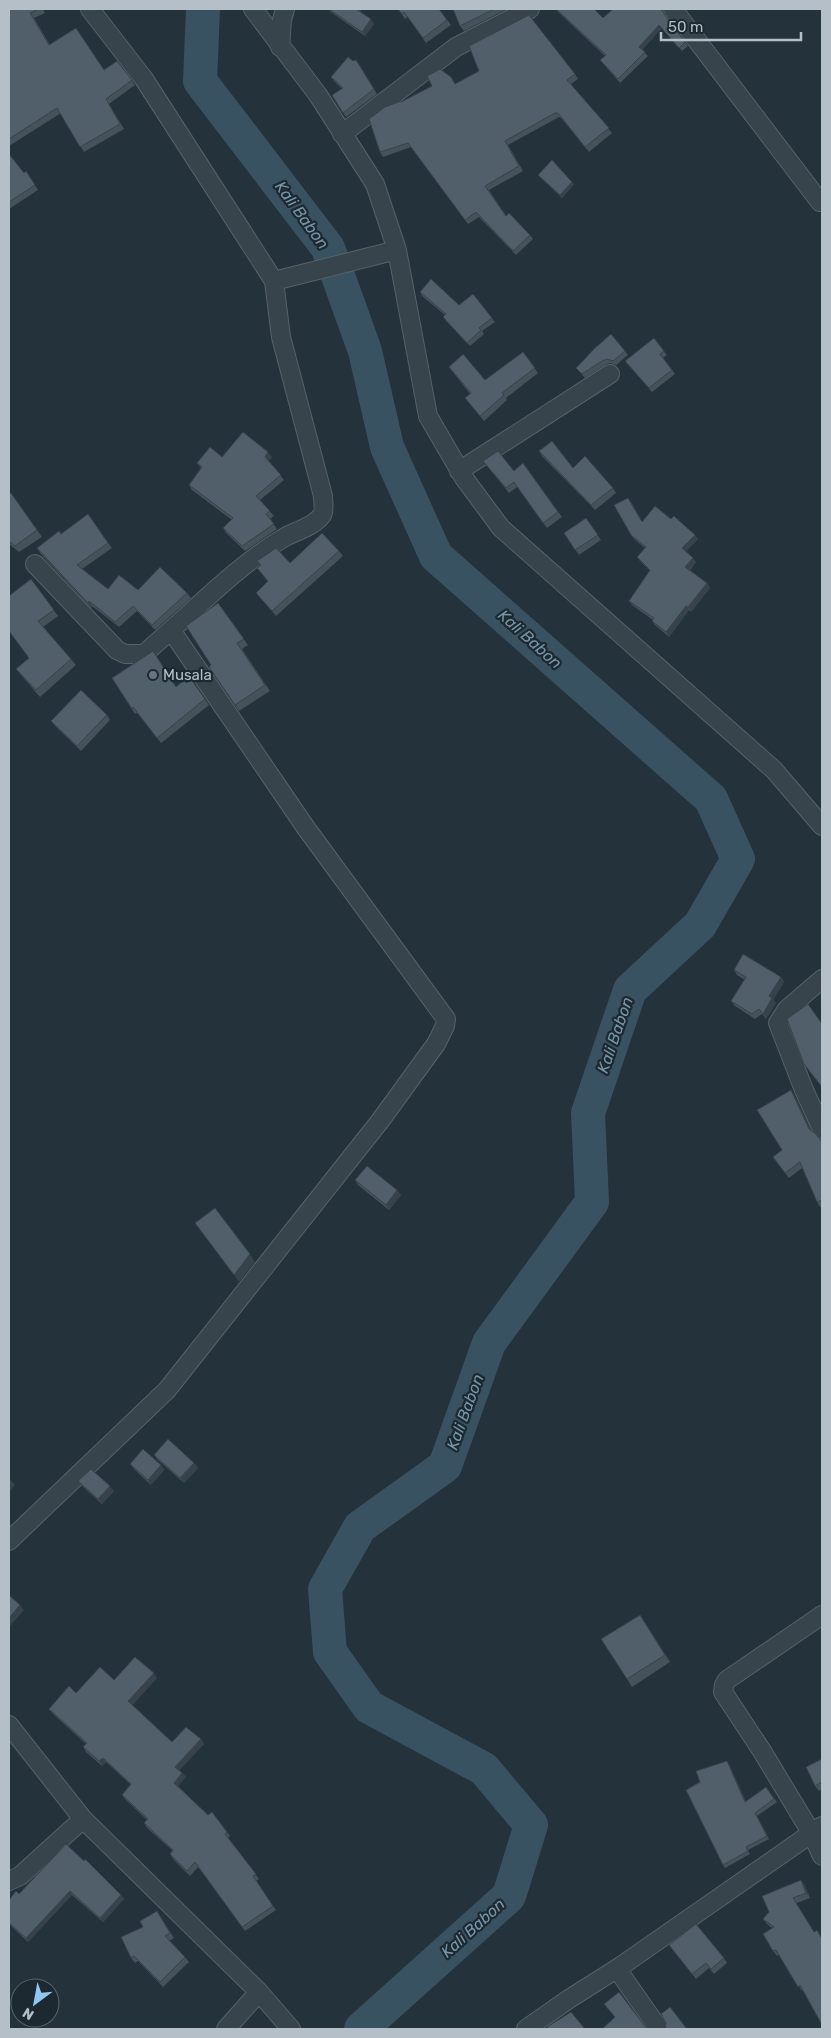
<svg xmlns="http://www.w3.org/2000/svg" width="831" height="2038" font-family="Rubik,sans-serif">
<rect width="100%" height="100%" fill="#24323b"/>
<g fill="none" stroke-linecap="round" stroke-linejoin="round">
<!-- river -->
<path stroke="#395261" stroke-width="34" d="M203 9 200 81 328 248 365 351 387 447 436 556 711 799 738 859 700 925 630 990 588 1113 592 1202 489 1343 445 1466 360 1527 325 1589 330 1652 369 1707 484 1769 531 1825 509 1896 361 2029"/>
<defs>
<path id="minor" d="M90 9 144 79 274 281
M253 9 318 95 375 184 397 250 428 416 464 478 501 528 774 770 822 826
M673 9 820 202
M280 47 282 20 285 9
M342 134 456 47 530 9
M459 471 610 374
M171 630C207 598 243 562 285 537 296 531 315 526 322 515 325 510 323 502 323 496L281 337 274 281 397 250
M822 979 787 1009 778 1023 804 1090 822 1129
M9 1541 167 1390 380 1121 436 1044 445 1026 446 1019 306 828 171 630 144 654H125L117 650 35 564
M822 1615 727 1680 724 1685 723 1692 762 1751 812 1834 822 1856
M9 1725 83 1819 259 1992 291 2029
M9 1881 20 1876 83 1819
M617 1969 659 2029
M226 2029 259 1992
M526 2029 569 1999 621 1966 822 1826"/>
</defs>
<!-- minor casing -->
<use href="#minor" stroke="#566269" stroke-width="20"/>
<!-- minor -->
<use href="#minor" stroke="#38444b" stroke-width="18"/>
</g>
<!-- wall -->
<path fill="#45525a" d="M9 9H43L45 13 34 18 50 45 104 70 117 61 135 85 109 104 124 129 84 152 61 113 9 146Z
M329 9H362L360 11 374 24 365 36 331 12Z
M398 9H439L451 25 426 43 408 17 405 19Z
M453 9H507L464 31 460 26Z
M556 9 603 18 613 9H663L664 14 688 46 682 51 662 28 642 50 648 56 620 83 600 60 605 56 558 12Z
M353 61 359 64 377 94 346 117 343 113 342 89 334 81 331 77Z
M575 74 578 79 571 84 612 133 589 152 561 118 559 117 508 145 523 171 489 190 506 216 530 235 533 239 516 255 479 217 468 224 411 147 383 157 380 152 455 84Z
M9 154 24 173 26 171 38 190 9 209Z
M538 175 574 184 562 198Z
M420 292 459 305 473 294 495 322 482 331 484 334 470 346 446 321 443 317 445 315 422 296Z
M625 351 628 355 616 365 610 363 605 365 585 378 576 368Z
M664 351 667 355 663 358 675 374 652 392 625 361Z
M523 352 538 373 506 398 507 400 484 421 465 398 470 394 449 367 485 380Z
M539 451 613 488 616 493 595 510 542 456Z
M222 457H272L269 461 284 480 260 500 274 516 270 519 277 529 245 551 226 533 223 528 232 520 192 490 189 485 201 468 197 463Z
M483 461 514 471 523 463 562 517 547 528 517 487 509 493Z
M11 493 42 537 19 552 9 544V494Z
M631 502 642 521 671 519 698 539 686 551 696 562 690 570 707 583 710 588 691 612 689 610 669 637 655 625 652 621 653 620 632 605 629 601 650 571 640 561 637 557 645 548 634 539 631 535Z
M88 514 112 548 82 569 108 589 187 593 191 598 155 630 137 611 119 627 92 606 91 608 40 553 37 548 61 534Z
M586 518 601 540 579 555 564 533Z
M339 551 343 556 276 616 256 593 268 582 257 568 260 565 257 561 290 563Z
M31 579 58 616 43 627 71 659 76 665 40 697 21 675 16 669 29 658Z
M218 603 248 645 242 649 270 691 239 711 209 667 211 665Z
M112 678 176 687 186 683 191 679 209 705 161 743 137 713 135 714Z
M107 715 110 720 81 751 55 726 51 721Z
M734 970 781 977 784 982 773 1000 776 1003 766 1019 762 1014 755 1019 735 1006 731 1001 745 980 737 975Z
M794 1095 811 1130 822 1142V1206L820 1207 817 1202 802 1168 789 1178 773 1157 782 1150Z
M355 1180 397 1190 401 1195 389 1210 358 1185Z
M154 1455 194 1463 198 1468 184 1483 158 1460Z
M130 1464 161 1465 164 1470 151 1485 134 1469Z
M78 1481 114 1491 102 1504 82 1486Z
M640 1615 670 1662 632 1687 627 1679Z
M157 1678 132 1705 172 1742 201 1739 204 1744 179 1770 186 1777 178 1786 208 1815 212 1812 230 1836 228 1838 259 1879 256 1881 276 1910 245 1931 198 1867 190 1876 173 1859 170 1854 173 1851 147 1828 144 1823 147 1820 125 1799 122 1795 131 1785 106 1762 102 1766 86 1752 83 1747 86 1744 52 1713 49 1709 76 1693 114 1680Z
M822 1759V1789L819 1791 815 1786Z
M727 1761 729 1764 746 1802 766 1787 777 1802 757 1816 769 1839 748 1850 750 1854 725 1868 723 1865 700 1782Z
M66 1844 124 1899 103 1922 72 1895 28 1942 9 1924V1900L19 1894Z
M804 1884 810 1898 797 1903 803 1990 802 1991 779 1955 777 1956 773 1951 772 1928 767 1924 763 1919Z
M160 1916 174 1938 169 1941 185 1957 189 1962 163 1987 138 1961 135 1963 131 1958 143 1927Z
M669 1945 724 1958 727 1963 714 1974 709 1968 696 1979Z"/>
<!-- shaded-wall -->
<path fill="#38424a" d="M371 19 374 24 365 36 362 32Z
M659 25 662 28 642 50 639 47Z
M572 182 574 184 562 198 560 195Z
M268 452 272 457 268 462 265 457Z
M695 535 698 539 686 552 682 548Z
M693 558 696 562 688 571 685 567Z
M707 583 710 588 691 612 688 607Z
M89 601 92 606 91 608 88 603Z
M686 606 689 610 669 637 666 632Z
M781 977 784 982 773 1000 776 1003 766 1019 763 1014 769 996Z
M791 1090 794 1095 813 1134 809 1129Z
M397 1190 401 1195 389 1210 386 1205Z
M250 1254 255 1262 239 1282 234 1275Z
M194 1463 198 1468 184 1483 180 1478Z
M161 1465 164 1470 151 1485 148 1480Z
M11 1480 15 1485 9 1492V1483Z
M110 1486 114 1491 102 1504 98 1499Z
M20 1605 24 1610 9 1627V1618Z
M154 1673 157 1678 132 1706 128 1701Z
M201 1739 204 1744 179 1771 175 1767Z
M103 1758 106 1762 102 1766 99 1761Z
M727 1761 729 1764 748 1805 745 1802Z
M182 1773 186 1777 177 1787 174 1783Z
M801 1880 804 1884 810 1898 806 1893Z
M70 1891 72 1895 28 1942 26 1938Z
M121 1895 124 1899 103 1922 100 1918Z"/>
<!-- building -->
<path fill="#505f69" stroke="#38424a" d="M9 9H39L30 13 49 45 76 28 104 70 117 61 132 80 106 99 120 124 80 147 57 108 9 139Z
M329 9H356L371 19 362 32Z
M398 9H439L447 20 423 38 404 12 402 14Z
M453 9H494L460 26Z
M556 9H594L603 18 613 9H661L662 11 685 42 679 48 659 25 639 47 645 52 618 79 600 60 606 55Z
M529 15 575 74 567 80 609 128 585 147 558 113H555L505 141 519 166 485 186 506 216 509 213 530 235 513 251 476 212 465 220 408 143 380 152 369 119 385 107 401 101V102L432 86 427 76 440 69 451 77 455 84 479 71 469 46Z
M348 57 353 61 356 60 374 89 343 113 332 95 343 88 331 77Z
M9 154 24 173 26 171 35 185 9 202Z
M552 160 572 182 560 195 538 175Z
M431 279 459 305 473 294 492 318 479 328 481 330 467 343 443 317 446 314 420 292Z
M611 334 625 351 613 361 607 359 602 361 582 374 576 368 595 348Z
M654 338 664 351 660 354 672 370 649 388 625 361Z
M523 352 535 368 502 393 504 395 480 416 465 398 471 393 449 367 463 354 485 380Z
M243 432 268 452 265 457 281 475 256 496 270 511 266 514 274 524 242 546 223 528 233 518 189 485 202 467 197 463 210 447 222 457Z
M552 441 573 468 585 456 613 488 591 505 539 451Z
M498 451 514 471 523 463 558 512 543 523 514 482 506 488 483 461Z
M11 493 37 530 15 546 9 541V494Z
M628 498 642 522 655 506 671 519 674 516 695 535 682 548 693 558 685 567 707 583 688 607 686 606 666 632 652 621 654 618 629 601 650 570 637 557 646 547 631 535 614 505Z
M88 514 108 543 77 565 108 589 119 575 138 590 160 567 187 593 152 625 133 606 115 622 89 601 88 603 37 548 59 531 61 534Z
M586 518 598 535 575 550 564 533Z
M322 533 339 551 272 611 256 593 268 581 257 568 261 565 257 561 276 548 290 563Z
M31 579 54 610 38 621 71 659 36 690 16 669 29 658 9 631V596Z
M218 603 244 639 237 643 265 685 235 705 209 667 211 665 186 626Z
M153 651 176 687 184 680 186 683 191 679 205 699 157 738 133 707 132 709 112 678Z
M81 690 107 715 77 746 51 721Z
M743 954 781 977 769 996 772 998 763 1014 759 1009 752 1014 731 1001 746 977 734 970Z
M808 1004 822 1024V1087L804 1064 787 1019Z
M791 1090 809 1129 816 1134 822 1142V1200L817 1202 800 1162 785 1173 773 1157 782 1150 757 1110Z
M367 1166 397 1190 386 1205 355 1180Z
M215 1208 250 1254 234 1275 195 1223Z
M168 1439 194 1463 180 1478 154 1455Z
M143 1449 161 1465 148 1480 130 1464Z
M91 1469 110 1486 98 1499 78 1481Z
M9 1595 20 1605 9 1618Z
M640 1615 665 1655 627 1679 601 1639Z
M135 1657 154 1673 128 1701 172 1742 186 1727 201 1739 175 1767 182 1773 174 1783 208 1815 212 1812 227 1832 225 1834 256 1874 253 1876 273 1906 242 1927 195 1862 187 1871 170 1854 173 1850 144 1823 148 1819 122 1795 131 1784 103 1758 99 1761 83 1747 87 1743 49 1709 69 1686 76 1693 100 1667 114 1680Z
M822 1759V1782L815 1786 806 1767Z
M727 1761 745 1802 766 1787 774 1799 755 1813 767 1836 746 1847 748 1851 723 1865 686 1790 700 1782 696 1771Z
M66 1844 84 1861 85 1859 121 1895 100 1918 70 1891 26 1938 9 1923V1900L16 1891 19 1894Z
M801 1880 806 1893 793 1898 814 1932 817 1930 822 1939V2025L800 1985 798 1987 776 1950 773 1951 763 1934 774 1927 763 1919 769 1912 762 1896Z
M157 1911 170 1933 165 1936 185 1957 160 1982 134 1956 131 1958 121 1937 143 1927 140 1921Z
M696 1924 724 1958 711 1969 706 1963 692 1974 669 1945Z
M619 1992 647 2029H602L615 2017 604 2004Z
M670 2007 687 2029H665L666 2023 661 2014Z
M571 2012 585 2029H549L547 2027Z"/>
<!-- markers -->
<circle fill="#6b7280" stroke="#1d2930" stroke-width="2" cx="153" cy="675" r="5"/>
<g text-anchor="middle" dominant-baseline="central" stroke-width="4.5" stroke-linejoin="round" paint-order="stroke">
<!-- poi labels -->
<g font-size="15" fill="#b4bfc7" stroke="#1d2930" text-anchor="start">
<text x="163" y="675">Musala</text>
</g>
<!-- water labels -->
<g font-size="16" font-style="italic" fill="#7696a9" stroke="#1d2930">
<text transform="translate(302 215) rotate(54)">Kali Babon</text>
<text transform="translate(530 639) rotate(42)">Kali Babon</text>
<text transform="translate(615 1035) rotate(-71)">Kali Babon</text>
<text transform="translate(465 1412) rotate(-70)">Kali Babon</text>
<text transform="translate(473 1928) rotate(-42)">Kali Babon</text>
</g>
</g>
<!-- border -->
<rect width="831" height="2038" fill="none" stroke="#b4bfc7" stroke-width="20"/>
<!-- north arrow -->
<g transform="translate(35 2003) rotate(212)"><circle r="24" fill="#1d2930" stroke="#59656c"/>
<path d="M0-4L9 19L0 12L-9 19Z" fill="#8ec8f2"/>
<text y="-8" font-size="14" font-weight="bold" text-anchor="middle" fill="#b4bfc7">N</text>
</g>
<!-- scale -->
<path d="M661 32v8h140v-8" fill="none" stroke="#b4bfc7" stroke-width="2.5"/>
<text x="668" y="32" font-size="15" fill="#b4bfc7" stroke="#1d2930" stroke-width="4" paint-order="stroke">50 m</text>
</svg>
